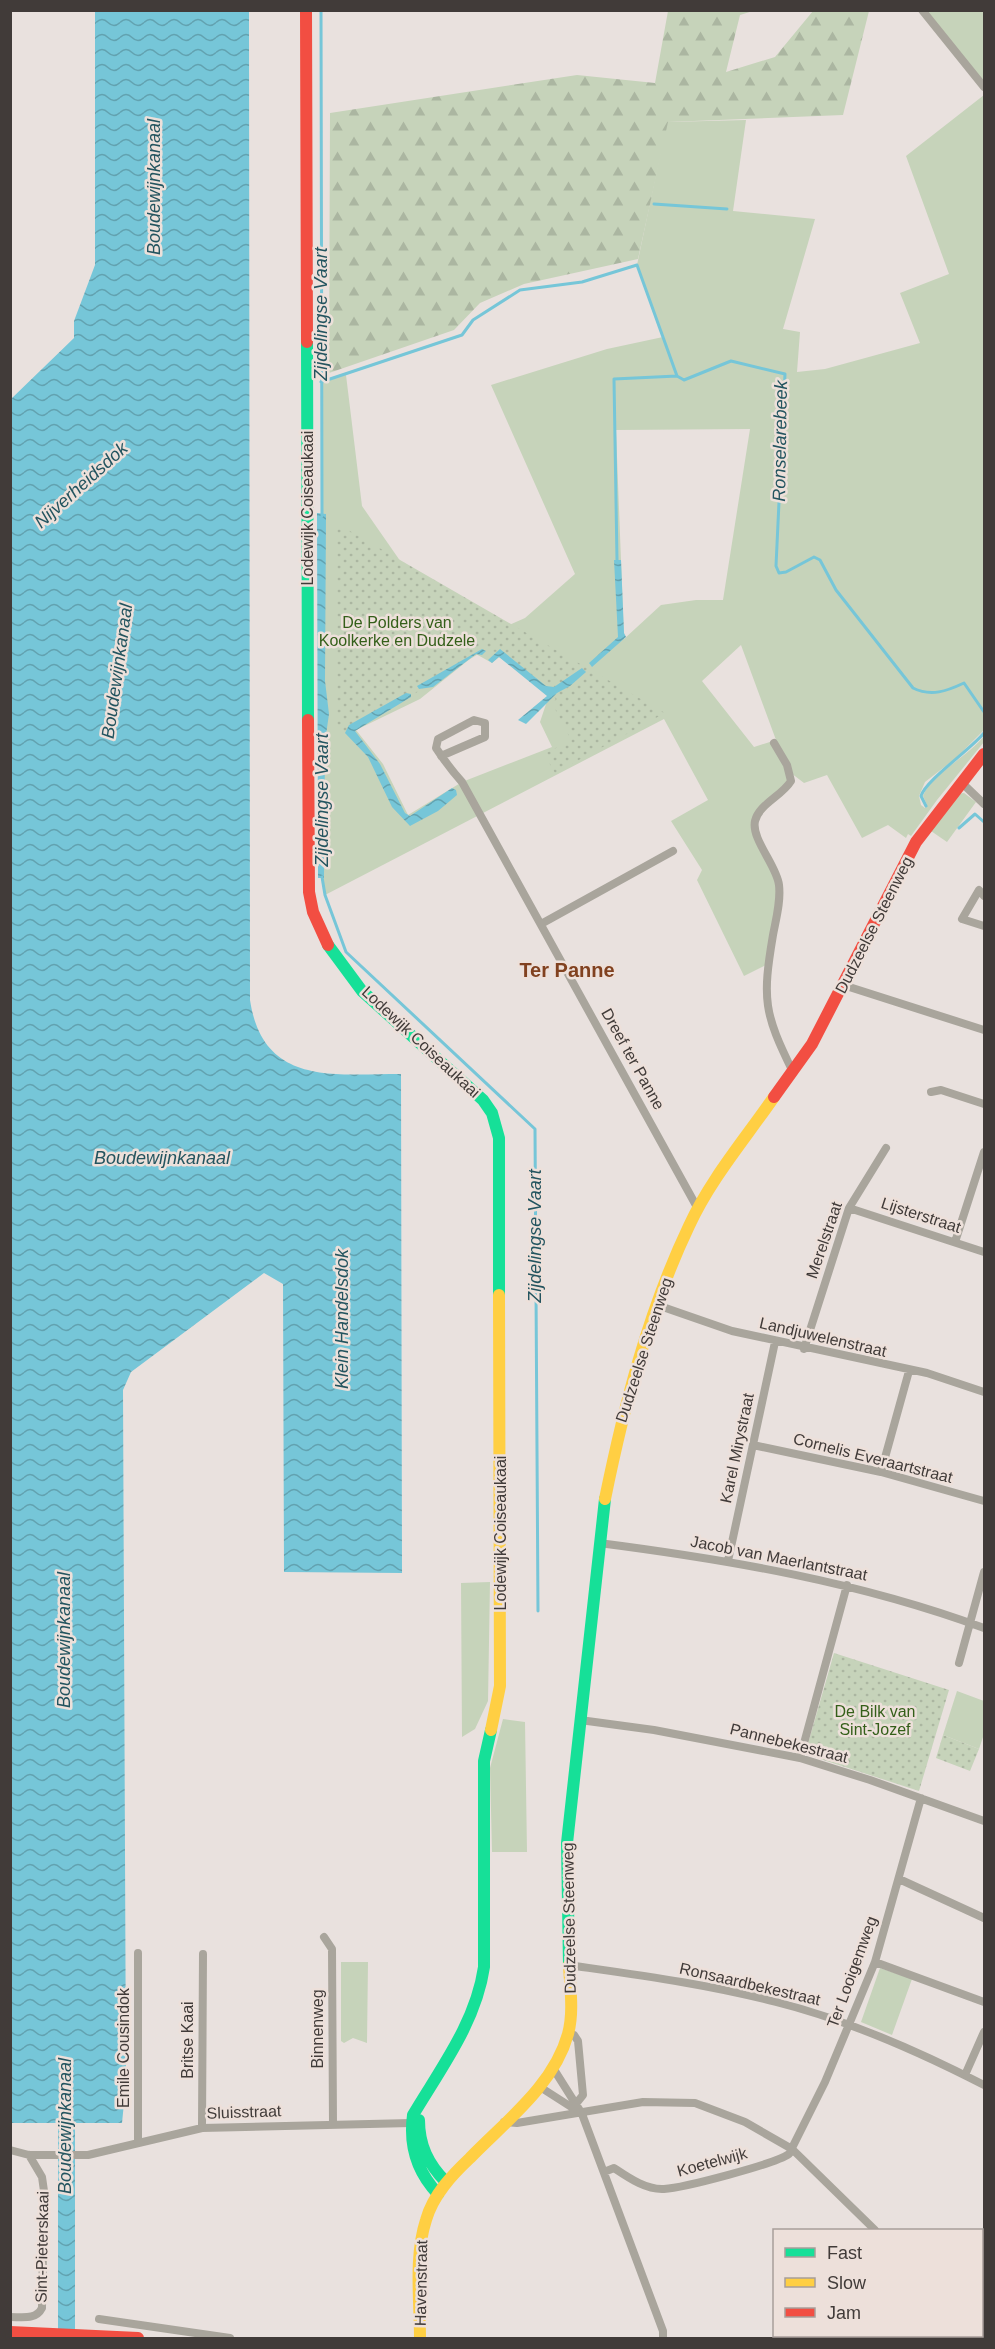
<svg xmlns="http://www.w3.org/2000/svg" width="995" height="2349" font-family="Arial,sans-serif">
<defs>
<pattern id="forest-firs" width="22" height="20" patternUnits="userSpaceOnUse" patternTransform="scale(1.5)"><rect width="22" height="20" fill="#c6d3ba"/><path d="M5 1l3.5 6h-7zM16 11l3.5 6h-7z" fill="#abb6a1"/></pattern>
<pattern id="park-dots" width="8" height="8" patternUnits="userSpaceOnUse" patternTransform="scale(1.5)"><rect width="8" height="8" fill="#c6d3ba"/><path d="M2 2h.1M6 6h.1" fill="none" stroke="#abb6a1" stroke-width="1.8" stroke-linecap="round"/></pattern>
<pattern id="water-waves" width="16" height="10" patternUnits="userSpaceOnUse" patternTransform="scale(1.5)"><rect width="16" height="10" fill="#76c6d8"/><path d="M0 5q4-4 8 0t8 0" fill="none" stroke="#62a2b0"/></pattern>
</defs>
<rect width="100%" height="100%" fill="#e9e1de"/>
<!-- green -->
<path fill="#c6d3ba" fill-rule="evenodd" d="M922 11H984V87Z
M984 95V730L956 758 925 782 919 796 921 805 925 808 927 805 923 796C931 774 969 756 984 736V742L937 800 911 836 908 834 906 838 888 825 862 838 827 775 804 783 791 773V781L754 823 779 886 768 964 744 976 697 880 702 870 671 821 708 800 664 719 325 895 322 880 321 382 346 375 362 506 460 647 525 618 575 574 491 385 607 349 663 337 637 265 667 122 746 120 733 211 815 219 783 329 800 332 797 372 825 369 920 343 900 293 949 274 906 156ZM750 429 723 600H696L661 605 624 639 616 430ZM741 645 776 740 754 747 702 681ZM476 654 492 663 499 657 550 692 540 722 552 747 462 782 408 815 383 764 356 730 420 699Z
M964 793 976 802 947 842 931 831 957 794Z
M490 1582 488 1701 475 1729 462 1737 461 1583Z
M957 1691 984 1701V1734L979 1749 943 1735Z
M503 1719 525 1722 527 1852H492L490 1768Z
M341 1962H368L367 2043 353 2038 344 2043 341 2041Z
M880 1968 912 1979 892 2035 861 2022Z"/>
<!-- forest -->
<path fill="url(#forest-firs)" d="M668 11H753L740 15 726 72 775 57 813 11H869L843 115 668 122 638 259 524 284 480 303 454 330 329 373 330 113 577 75 655 83Z"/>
<!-- park -->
<path fill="url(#park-dots)" d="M336 523 665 713 555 773 544 754 571 740 552 703 556 699 500 652 483 651 350 734 335 727Z
M834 1653 949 1690 919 1791 805 1754Z
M943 1735 979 1749 970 1771 936 1758Z"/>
<!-- water -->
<path fill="url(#water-waves)" d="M95 11H249L250 1000C263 1086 334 1074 401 1074L402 1573 284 1572 283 1284 264 1273 131 1372 123 1390 126 2083 122 2123H75V2338H58V2123H10L11 399 74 338V321L95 265Z
M317 513 326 514 325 681 329 714 325 742 324 878H318V868Z
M614 560H621L624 633 626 637 592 667 589 663 618 637Z
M482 649 486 651 482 655 476 654 433 687 419 689 417 686Z
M500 649 546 686 554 687 582 668 586 672 570 686 557 693 526 724 518 720 547 696 499 657 492 663 488 660Z
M406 693 411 694V697L355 731 380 764 405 813 410 816 452 788 456 790 457 795 438 811 410 826 392 807 368 757 345 733 349 725Z"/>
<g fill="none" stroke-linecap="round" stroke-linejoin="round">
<!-- stream -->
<path stroke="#76c6d8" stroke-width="3" d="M321 10 322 516
M654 204 727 209
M321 382 462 335 473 320 520 290 582 282 637 265 677 376 684 380 731 361 785 374 776 566 779 573 786 572 814 557 820 560 836 590 913 688C931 697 947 691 964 683L984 712
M617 560 614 379 677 376
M926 806 921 796C926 780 970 750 984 733
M959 828 975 814 984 822
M322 877 325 895 346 952 535 1129 538 1611"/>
<!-- street -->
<path stroke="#a9a59c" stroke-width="8" d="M922 10 984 87
M774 743 787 765 791 781C782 796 759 804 755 821 751 839 777 866 779 885 781 901 776 919 773 935 762 1000 764 1013 793 1072
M441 756 485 737V723L474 720 438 739 436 748C444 760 452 771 462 782L698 1209
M961 782 984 804
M984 896 979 890 962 919 984 926
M541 924 673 851
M843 985 984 1030
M931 1092 941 1090 984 1104
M849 1208 984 1252
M955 1242 984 1152
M657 1305 732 1331 927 1373 984 1392
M804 1349 849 1208 886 1148
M753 1445 881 1472 984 1501
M881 1472 909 1371
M599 1543C731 1560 859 1582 984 1628
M728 1561 775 1342
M959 1663 984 1572
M580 1720 654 1730 800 1758 870 1780 984 1821
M800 1758 847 1585
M899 1879 984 1918
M324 1937 332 1949 333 2124
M138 1953V2142
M875 1962 984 2002
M568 1965C638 1975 708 1984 776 2002 848 2020 918 2051 984 2085
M568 2033 574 2035 578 2041 583 2095 575 2105
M553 2068 582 2114 663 2331V2338
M965 2075 984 2032
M540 2087 579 2112
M504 2122 517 2123 643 2102 695 2103 745 2122 792 2149 875 2230
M202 2128 203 1954
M10 2150 29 2155H88L202 2128 411 2123
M604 2172 614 2168C629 2178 646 2190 664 2189 683 2188 775 2164 789 2154L825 2082 875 1962 921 1798
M982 2283H984
M10 2317C23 2317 36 2320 42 2308L44 2191 42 2177 29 2155
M99 2319 230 2338"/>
<!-- fast -->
<path stroke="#16e098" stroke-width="12" d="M307 342 308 720
M328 945 362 991 483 1100 492 1113 499 1138V1295
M569 1965 567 1843 605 1499
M419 2120C419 2145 428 2164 446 2182
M438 2194C417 2172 409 2145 413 2115 441 2068 476 2022 484 1967V1761L491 1730"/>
<!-- slow -->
<path stroke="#ffcf43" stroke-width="12" d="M605 1499C624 1406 648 1312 689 1226 710 1180 745 1139 774 1097
M491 1730 500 1686 499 1295
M420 2338C420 2300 414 2257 426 2220 433 2195 452 2175 470 2158 506 2121 554 2085 568 2034 574 2012 570 1987 569 1965"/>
<!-- jam -->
<path stroke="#f24e42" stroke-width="12" d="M306 10 307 342
M308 720 309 892 313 912 328 945
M774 1097 812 1044 916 842 984 754
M10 2332 138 2338"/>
</g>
<g text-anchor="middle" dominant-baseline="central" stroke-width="5" stroke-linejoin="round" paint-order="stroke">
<!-- street labels -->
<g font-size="16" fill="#413b39" stroke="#ede0da">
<text transform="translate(307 508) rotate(-90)">Lodewijk Coiseaukaai</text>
<text transform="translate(874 925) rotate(-63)">Dudzeelse Steenweg</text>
<text transform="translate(421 1042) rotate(43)">Lodewijk Coiseaukaai</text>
<text transform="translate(633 1059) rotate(61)">Dreef ter Panne</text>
<text transform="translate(921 1215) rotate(18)">Lijsterstraat</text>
<text transform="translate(824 1240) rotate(-71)">Merelstraat</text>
<text transform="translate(823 1337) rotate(13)">Landjuwelenstraat</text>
<text transform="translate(644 1350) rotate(-72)">Dudzeelse Steenweg</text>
<text transform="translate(737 1448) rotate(-78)">Karel Mirystraat</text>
<text transform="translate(873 1458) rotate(14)">Cornelis Everaartstraat</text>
<text transform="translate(500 1533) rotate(-90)">Lodewijk Coiseaukaai</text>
<text transform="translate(779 1558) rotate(11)">Jacob van Maerlantstraat</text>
<text transform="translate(789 1743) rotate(14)">Pannebekestraat</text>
<text transform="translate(569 1918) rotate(-91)">Dudzeelse Steenweg</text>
<text transform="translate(852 1972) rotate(-70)">Ter Looigemweg</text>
<text transform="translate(750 1984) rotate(13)">Ronsaardbekestraat</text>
<text transform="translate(317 2029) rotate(-90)">Binnenweg</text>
<text transform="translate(187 2040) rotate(-90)">Britse Kaai</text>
<text transform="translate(123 2048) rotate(-90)">Emile Cousindok</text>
<text transform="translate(244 2112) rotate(-2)">Sluisstraat</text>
<text transform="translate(712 2162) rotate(-15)">Koetelwijk</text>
<text transform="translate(42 2247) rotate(-89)">Sint-Pieterskaai</text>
<text transform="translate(421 2283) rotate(-89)">Havenstraat</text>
</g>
<!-- park labels -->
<g font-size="16" fill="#345f19" stroke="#ede0da">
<text x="397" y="622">De Polders van<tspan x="397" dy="18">Koolkerke en Dudzele</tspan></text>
<text x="875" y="1711">De Bilk van<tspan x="875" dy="18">Sint-Jozef</tspan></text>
</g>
<!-- water labels -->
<g font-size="18" font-style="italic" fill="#23545f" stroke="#ede0da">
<text transform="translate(154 187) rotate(-90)">Boudewijnkanaal</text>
<text transform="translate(321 314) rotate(-90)">Zijdelingse Vaart</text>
<text transform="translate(780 441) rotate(-89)">Ronselarebeek</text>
<text transform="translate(81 485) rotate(-42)">Nijverheidsdok</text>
<text transform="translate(117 671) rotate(-82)">Boudewijnkanaal</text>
<text transform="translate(322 800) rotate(-90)">Zijdelingse Vaart</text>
<text x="162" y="1158">Boudewijnkanaal</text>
<text transform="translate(535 1236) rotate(-90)">Zijdelingse Vaart</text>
<text transform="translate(342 1319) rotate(-90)">Klein Handelsdok</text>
<text transform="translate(64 1640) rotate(-90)">Boudewijnkanaal</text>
<text transform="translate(65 2126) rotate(-90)">Boudewijnkanaal</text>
</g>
<!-- quarter labels -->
<g font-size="20" font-weight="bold" fill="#81411f" stroke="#ede0da">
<text x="567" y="970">Ter Panne</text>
</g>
</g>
<!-- border -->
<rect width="995" height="2349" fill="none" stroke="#413b39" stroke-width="24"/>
<!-- legend -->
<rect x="773" y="2229" width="210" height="108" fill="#ede0da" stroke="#a89e9a" stroke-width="1.5"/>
<rect x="785" y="2248" width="30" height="9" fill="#16e098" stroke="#a89e9a" stroke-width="1.5"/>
<text x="827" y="2259" font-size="18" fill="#413b39">Fast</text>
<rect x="785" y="2278" width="30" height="9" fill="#ffcf43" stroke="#a89e9a" stroke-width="1.5"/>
<text x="827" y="2289" font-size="18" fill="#413b39">Slow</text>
<rect x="785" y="2308" width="30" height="9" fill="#f24e42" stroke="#a89e9a" stroke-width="1.5"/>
<text x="827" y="2319" font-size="18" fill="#413b39">Jam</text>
</svg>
